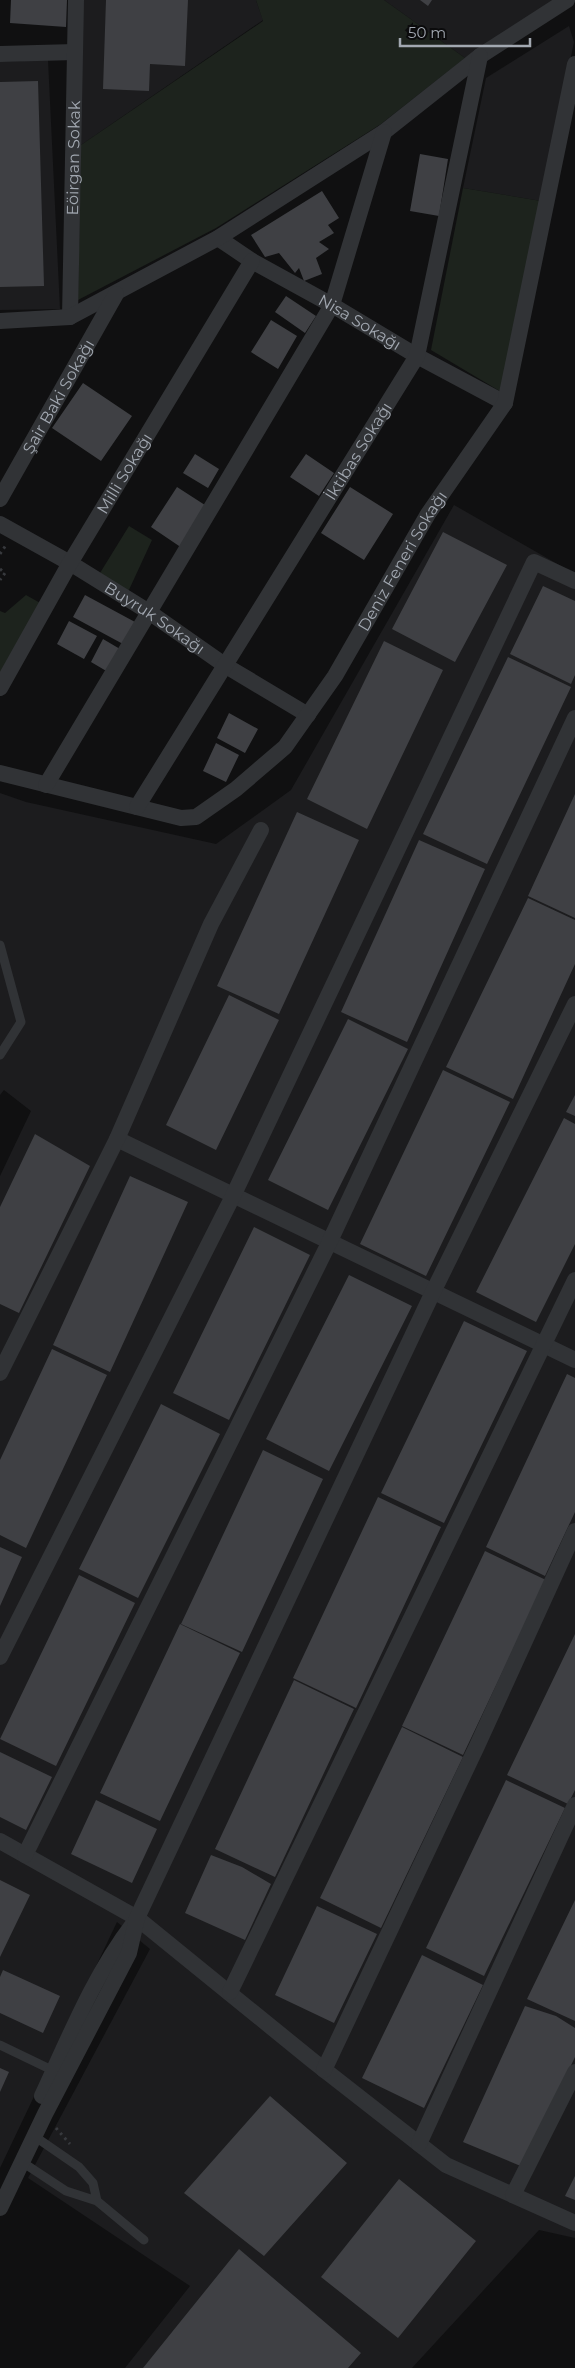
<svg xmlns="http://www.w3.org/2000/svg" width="575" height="2368" font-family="Montserrat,sans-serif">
<rect width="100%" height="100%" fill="#101011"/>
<!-- built -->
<path fill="#1c1c1e" d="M71 0H256L263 20 81 145Z
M384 0H557L465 58Z
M569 26 574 42 541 201 463 188 486 78Z
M48 60 60 309 0 310V62Z
M454 505 575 574V2238L539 2230 412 2368H125L190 2286 28 2178 150 1949 117 1922 0 2168V1176L31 1111 4 1090 0 1095V793L26 802 216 844 291 790Z"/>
<!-- green -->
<path fill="#1d231d" d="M256 0H384L465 58 381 124 216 228 78 300 81 145 263 21Z
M463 188 541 201 503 393 431 350Z
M129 526 152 540 128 592 100 573Z
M26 595 42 604 0 679V611L5 613Z"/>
<!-- building -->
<path fill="#3f4044" d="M11 0H67L66 27 10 23Z
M106 0H188L185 66 150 64 149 91 103 89Z
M420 0H432L428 6Z
M38 81 44 286 0 287V82Z
M420 154 448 159 439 216 410 211Z
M322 191 339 218 328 225 334 233 319 242 329 249 316 258 322 274 304 281 299 268 295 273 279 253 265 257 251 235Z
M286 296 316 316 305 333 275 312Z
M271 320 297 336 278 369 251 352Z
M83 383 132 416 101 461 52 428Z
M195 454 219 469 208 488 183 473Z
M306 454 334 473 319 496 290 477Z
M177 487 208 507 182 548 151 527Z
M350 487 393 514 364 560 321 533Z
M443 532 507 565 455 662 392 629Z
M543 586 575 601V675L571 684 510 654Z
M85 595 135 622 123 644 73 617Z
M69 621 97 636 84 659 57 644Z
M103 639 120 649 108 672 91 662Z
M384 641 443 670 367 829 307 799Z
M508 657 571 687 487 864 423 834Z
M229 713 258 729 245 753 217 738Z
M216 743 239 755 226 782 203 771Z
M575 794V918L528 896Z
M297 812 359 840 279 1014 217 986Z
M419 840 485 869 407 1042 341 1012Z
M528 898 575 920V964L513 1099 446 1067Z
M229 995 279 1020 216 1150 166 1125Z
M348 1019 408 1049 328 1210 268 1180Z
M443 1070 510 1102 426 1276 360 1244Z
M575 1095V1116L566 1112Z
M564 1118 575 1124V1244L536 1322 476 1292Z
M35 1134 90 1166 19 1313 0 1304V1207Z
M130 1176 188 1202 110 1372 53 1345Z
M254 1227 310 1255 229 1420 173 1393Z
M349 1275 412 1306 329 1471 266 1439Z
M464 1321 527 1351 444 1523 381 1493Z
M52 1349 107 1375 26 1548 0 1535V1460Z
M567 1374 575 1378V1512L545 1576 486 1547Z
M161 1404 220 1434 138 1598 79 1569Z
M263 1450 323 1479 242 1652 181 1624Z
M378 1497 441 1527 356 1708 293 1678Z
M0 1547 22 1557 0 1606Z
M485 1551 546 1580 463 1755 402 1726Z
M79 1575 135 1603 56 1766 0 1739Z
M180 1624 240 1653 160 1821 100 1793Z
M575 1634V1790L568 1804 507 1775Z
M294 1680 354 1709 275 1877 215 1849Z
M402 1727 463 1757 381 1928 320 1898Z
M0 1752 52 1777 26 1830 0 1817Z
M506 1780 565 1808 484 1976 426 1948Z
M96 1800 157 1829 132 1883 71 1854Z
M211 1855 242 1867 271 1884 245 1940 185 1913Z
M0 1880 30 1895 0 1957Z
M575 1900V2021L527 1999Z
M317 1906 377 1934 334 2023 275 1995Z
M422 1955 483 1985 424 2108 362 2078Z
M3 1970 60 1996 43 2033 0 2013V1977Z
M525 2006 556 2016 575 2028V2057L523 2167 463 2142Z
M0 2068 9 2072 0 2092Z
M270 2096 347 2163 264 2256 184 2193Z
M575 2176V2200L565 2196Z
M399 2179 476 2241 398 2338 321 2277Z
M239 2249 361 2353 348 2368H143Z"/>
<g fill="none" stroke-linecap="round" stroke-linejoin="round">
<!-- path -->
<path stroke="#37393d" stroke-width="3" stroke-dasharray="2.5 4" stroke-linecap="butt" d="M0 554 6 545
M0 569 5 573 0 580
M56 2128 70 2144"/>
<!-- lane -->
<path stroke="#313336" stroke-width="9" d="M0 945 21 1022 0 1055
M0 2045 54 2071
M34 2136 79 2167 93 2183 97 2201
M22 2162 66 2191 97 2201 144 2240"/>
<!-- street -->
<g stroke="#313336" stroke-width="16">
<path d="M0 54 75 52"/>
<path id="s1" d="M218 238 252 261 332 305 417 356 505 403"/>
<path id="s2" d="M70 317 76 0"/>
<path d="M0 321 70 317 218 238 384 132 480 56 567 0"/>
<path id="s3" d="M0 499 116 294"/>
<path id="s4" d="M0 524 70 563 149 612 226 666 308 715"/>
<path id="s5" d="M0 688 70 563 252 261"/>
<path id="s6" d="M0 773 181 818 196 817 236 789 285 747 335 676 428 514 505 403 575 64"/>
<path d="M46 785 332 305 384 132"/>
<path id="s7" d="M137 807 417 356 480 56"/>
<path d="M117 1139 575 1360"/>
<path d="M0 1373 117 1139 211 924 261 830"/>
<path d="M0 1657 233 1196 534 562 575 581"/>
<path d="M0 1841 137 1918 313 2061 446 2165 575 2223"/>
<path d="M25 1855 329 1243 575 718"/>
<path d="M230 1992 575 1280"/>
<path d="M324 2070 477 1746 575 1531"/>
<path d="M42 2096C69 2038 94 1975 133 1924"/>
<path d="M419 2144 575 1805"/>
<path d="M513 2195 575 2072"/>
<path d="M0 2208 45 2114 129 1953 137 1918 433 1292 575 1004"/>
</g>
</g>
<g text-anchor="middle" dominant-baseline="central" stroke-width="4" stroke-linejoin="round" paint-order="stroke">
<!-- street labels -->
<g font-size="16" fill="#a2a8b1" stroke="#0b0b0c">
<text stroke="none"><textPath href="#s2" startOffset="159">Eöirgan Sokak</textPath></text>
<text stroke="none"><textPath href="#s1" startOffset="165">Nisa Sokağı</textPath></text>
<text stroke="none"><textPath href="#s3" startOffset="118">Şair Baki Sokağı</textPath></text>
<text stroke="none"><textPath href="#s7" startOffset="419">İktibas Sokağı</textPath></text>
<text stroke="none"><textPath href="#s5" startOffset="248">Milli Sokağı</textPath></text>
<text stroke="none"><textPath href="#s6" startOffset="535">Deniz Feneri Sokağı</textPath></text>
<text stroke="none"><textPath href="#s4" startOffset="181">Buyruk Sokağı</textPath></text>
</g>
</g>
<!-- scale -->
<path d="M400 38v8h130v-8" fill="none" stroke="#a2a8b1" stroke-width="2.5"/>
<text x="408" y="38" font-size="15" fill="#a2a8b1" stroke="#0b0b0c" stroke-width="4" paint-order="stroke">50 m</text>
</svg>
